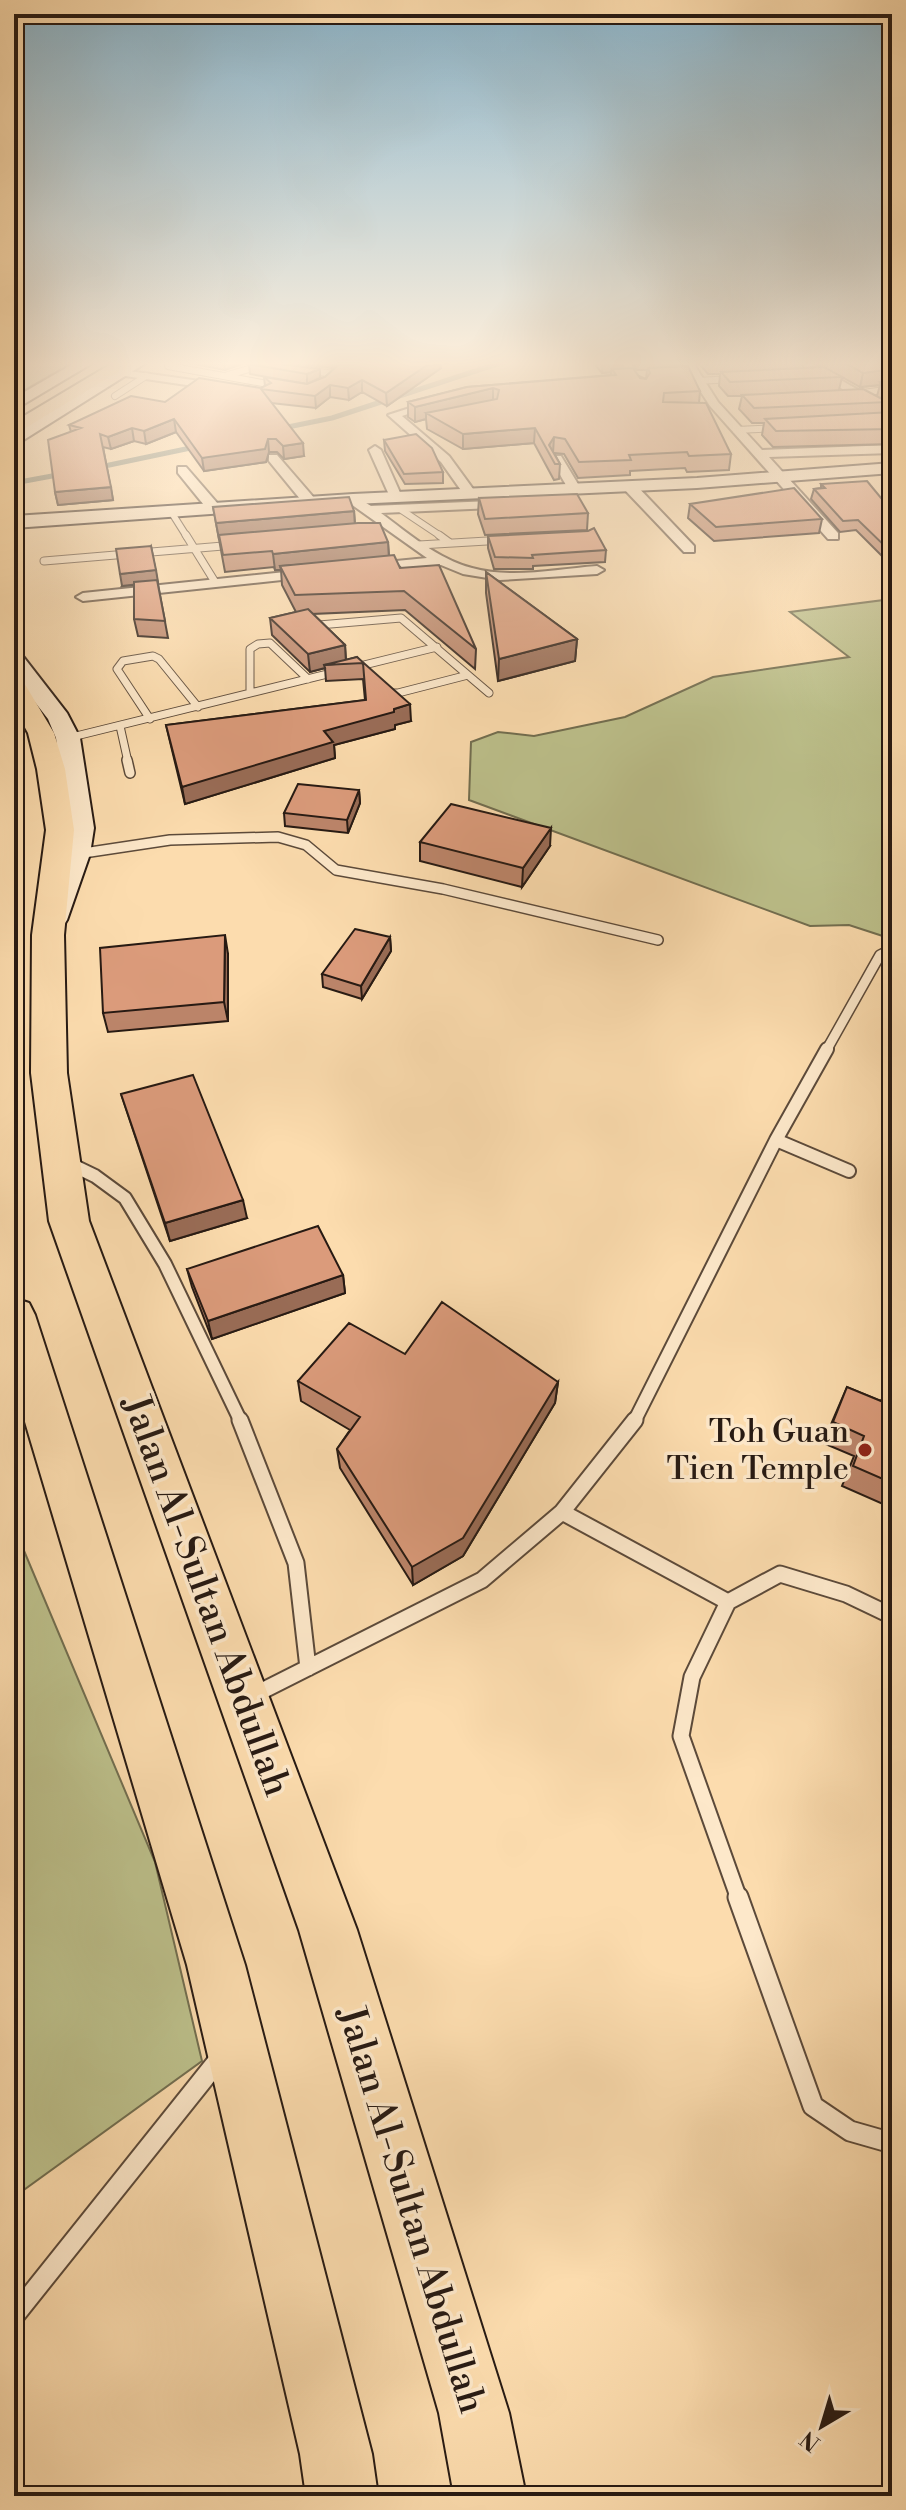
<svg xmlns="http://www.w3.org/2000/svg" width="906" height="2510" font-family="'Libre Bodoni',serif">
<rect width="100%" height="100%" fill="#fcdcae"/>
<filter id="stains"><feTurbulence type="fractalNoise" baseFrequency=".0025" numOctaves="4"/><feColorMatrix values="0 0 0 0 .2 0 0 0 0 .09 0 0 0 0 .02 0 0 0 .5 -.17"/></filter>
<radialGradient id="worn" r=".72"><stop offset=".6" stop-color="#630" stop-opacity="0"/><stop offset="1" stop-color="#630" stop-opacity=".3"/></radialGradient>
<!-- green -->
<path fill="#bdc18c" stroke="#726e50" stroke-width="2" d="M14 361H75L14 396Z
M892 599V939L849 925 810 926 469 800 471 742 498 732 534 736 625 717 713 677 849 657 790 612Z
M14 1527 155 1862 202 2061 14 2197Z"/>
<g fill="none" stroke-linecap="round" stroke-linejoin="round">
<!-- stream -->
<path stroke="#6f7b6d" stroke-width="5" d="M278 429 332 418 506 361
M95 468 200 446
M14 483 63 474"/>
<defs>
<path id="lane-far5" d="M171 361 168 366 279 386
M305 370 334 374
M228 375 263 365
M697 381 734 379
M856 394 892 389
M115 396 146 376
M736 430 777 428
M400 509 442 537
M170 510 187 537"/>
<path id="lane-far4" d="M186 535 215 582
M439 535 450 543
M419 545 504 540
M44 561 235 545
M323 632 319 625 401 618 489 693
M383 688 389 693H398L468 675
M250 693V649L258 644 270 643 308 679
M150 719 117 669 123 661 153 656 159 659 198 707
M120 726 128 762
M68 738 437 647"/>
<path id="lane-far3" d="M127 760 130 773
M77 854 170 840 278 837 306 845 336 870 443 889 658 940
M826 1051 880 955 892 949"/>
<path id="lane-far2" d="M776 1140 849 1171
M68 1163 95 1176 125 1198 165 1264 241 1422
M634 1422 776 1140 827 1049"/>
<path id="lane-far1" d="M240 1420 296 1563 308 1668
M562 1512 728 1602
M254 1695 482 1580 562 1512 635 1420
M739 1899 681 1736 692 1677 728 1602 780 1574 846 1594 892 1616"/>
<path id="lane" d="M738 1897 813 2106 850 2131 892 2143
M14 2316 221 2057"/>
<path id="street" d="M681 361H692L718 402 762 450 892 445V453L769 457 838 533V539H828L710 406Z
M793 361H807L892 409V417Z
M122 370 228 385 234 388 228 391 118 375 117 373Z
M438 399 448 401 402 416 449 456 476 493 475 496H465L441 462 388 415Z
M375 446 381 450 402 497 401 500 390 497 369 450Z
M269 455H277L315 499V505H305L269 461Z
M553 456H561L581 489 580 492H570L551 459Z
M178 467H186L218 504V510H208L178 473Z
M624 483H634L694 546V552H684L624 489Z
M353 495 371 506 519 500 521 503 514 507 381 513C409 534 438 559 472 568 512 579 557 569 597 566L604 570 597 574 500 580 463 574 441 565 360 571 358 568 365 564 427 558 348 502V496Z
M314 569 321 573 319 576 83 601 76 597 83 593Z"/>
<path id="secondary" d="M78 361H96L14 410V398Z
M131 361H149L14 446V434Z
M892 463V473L697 488 353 504 14 528V516L353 494 697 478Z
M14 653 22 655 67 713 80 738 94 828 90 854 67 920 63 926 53 928 43 926 39 920 64 854 68 828 56 738 48 719 14 675Z"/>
<path id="primary" d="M116 361H136L14 435V422Z
M14 679 23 681 54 733 65 769 74 830 64 935 67 1073 89 1221 357 1930 509 2413 526 2496H454L439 2413 299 1930 49 1221 31 1073 32 935 46 830 37 769 28 733 14 708Z
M14 1298 29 1303 35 1315 245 1965 372 2454 378 2496H306L300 2454 187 1965 14 1385Z"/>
</defs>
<!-- lane-far5 casing -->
<use href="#lane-far5" stroke="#5c4a3a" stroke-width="8"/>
<!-- lane-far4 casing -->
<use href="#lane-far4" stroke="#5c4a3a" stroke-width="9"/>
<!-- lane-far3 casing -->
<use href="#lane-far3" stroke="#5c4a3a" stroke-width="12"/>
<!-- lane-far2 casing -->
<use href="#lane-far2" stroke="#5c4a3a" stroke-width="16"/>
<!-- lane-far1 casing -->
<use href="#lane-far1" stroke="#5c4a3a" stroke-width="19"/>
<!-- lane casing -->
<use href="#lane" stroke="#5c4a3a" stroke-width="23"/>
<!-- street casing -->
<use href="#street" stroke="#5c4a3a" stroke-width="4"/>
<!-- secondary casing -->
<use href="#secondary" stroke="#271a13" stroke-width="4"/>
<!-- primary casing -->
<use href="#primary" stroke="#271a13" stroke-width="4"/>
<!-- lane-far5 -->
<use href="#lane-far5" stroke="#fde8ca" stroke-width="6"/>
<!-- lane-far4 -->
<use href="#lane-far4" stroke="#fde8ca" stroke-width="7"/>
<!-- lane-far3 -->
<use href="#lane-far3" stroke="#fde8ca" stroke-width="9"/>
<!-- lane-far2 -->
<use href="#lane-far2" stroke="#fde8ca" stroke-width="12"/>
<!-- lane-far1 -->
<use href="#lane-far1" stroke="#fde8ca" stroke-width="15"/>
<!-- lane -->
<use href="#lane" stroke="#fde8ca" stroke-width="19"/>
<!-- street -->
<use href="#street" fill="#fde8ca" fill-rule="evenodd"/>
<!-- secondary -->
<use href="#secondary" fill="#fde8ca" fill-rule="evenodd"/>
<!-- primary -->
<use href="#primary" fill="#fcdcae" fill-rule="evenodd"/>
</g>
<!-- wall -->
<path fill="#bc856a" stroke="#271a13" stroke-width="2" fill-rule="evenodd" d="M179 361H250L225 370Z
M278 361H339L332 368Z
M343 361H441V368L387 406 362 392 349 400 330 397 316 408 271 403 304 456 284 459 277 452H269L266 462 204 471 176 432 146 444 134 441 111 449 103 447 113 500 58 505 55 492 71 432 69 425 165 402 261 388 265 386 264 377 307 384 250 374 249 364 320 369V378L325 377Z
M597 361H623V369L646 379 647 370H637L632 364V361H681V366L700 391 699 403 731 454 729 470 687 472 685 468 630 471V475L578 478 564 454 554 453 560 464 559 479 554 480 534 443 463 449 427 429 426 419 415 422 408 417V402L467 387 611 375V372L602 373 596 366Z
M697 361H804L803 368 823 367 813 361H892V407L887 404 885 413 892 412V444L773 447 762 435 764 423H752L739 409 742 396H728L719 386 720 374H708ZM842 377 860 387 880 385 877 396 839 390Z
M384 440 443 472V483L405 484 385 451Z
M821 484 881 498 892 507V566L856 530 840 532 811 499 814 489 821 488Z
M479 498 588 513 587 530 485 535 478 514Z
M690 504 822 519 819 533 714 541 688 518Z
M213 507 354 511 355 523 388 542 389 555 476 649 475 669 405 610 313 614 345 645 346 660 357 657 411 721 395 725V729L334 745 335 758 185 804 166 725 365 700 363 679 326 681 325 668 310 672 272 635 270 618 296 612 282 585 281 570H275L274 567 225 572Z
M488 536 606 550 605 562 533 566V569H494L488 548Z
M151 546 168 638 138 636 134 619V585L122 586Z
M486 572 577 639 575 661 498 681 486 593Z
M359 790 360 803 348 833 285 826 284 813Z
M420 842 550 846 522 887 420 861Z
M390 937 391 951 362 999 323 987 322 974Z
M228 954V1021L108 1032 103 1013Z
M121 1094 247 1218 170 1241Z
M187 1269 343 1275 345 1293 212 1339 192 1287Z
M405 1354 558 1382 555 1403 463 1556 413 1585 340 1468 337 1449 350 1430 301 1401 298 1381Z
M891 1381H892V1508L842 1486 854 1456 823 1443 847 1387 881 1401Z"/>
<!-- shaded-wall -->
<path fill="#996c56" stroke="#271a13" stroke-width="2" d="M224 361H250L225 370Z
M331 361H339L332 368Z
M433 361H441V368L387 406 386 393Z
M623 361 622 371 612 369 611 372 602 373 603 363Z
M320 369V378L307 384V374Z
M892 369 891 383 880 382V385L860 387 863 373Z
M362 380V392L349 400 348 388Z
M330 385V397L316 408 315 396Z
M493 388V403L426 413V419L415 422V407Z
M174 419 176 432 146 444 144 431Z
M132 428 134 441 111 449 108 437Z
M535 428 534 443 463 449V434Z
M554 437 553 453 549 445Z
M268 439 269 452 266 462 204 471 202 458Z
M303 443 304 456 284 459 283 446Z
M111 487 113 500 58 505 55 492Z
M354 511 355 527 219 539 216 523Z
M388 542 389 559 280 566 281 570H275L273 554Z
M156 570 158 582 122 586 120 574Z
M577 639 575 661 498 681 499 659Z
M345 645 346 663 324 665 325 668 310 672 308 654Z
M410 704 411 721 395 725V729L334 745 335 758 185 804 182 787 324 731Z
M359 790 360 803 348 833 347 820Z
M551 828 550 846 522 887 523 868Z
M225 935 228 954V1021L224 1002Z
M390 937 391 951 362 999 361 986Z
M243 1200 247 1218 170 1241 165 1223Z
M343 1275 345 1293 212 1339 208 1321Z
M558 1382 555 1403 463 1556 413 1585 412 1567Z"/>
<!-- building -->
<path fill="#db9b7b" stroke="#271a13" stroke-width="2" d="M257 361 320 369 307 374 249 364Z
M343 361H433L386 393 362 380 348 388 330 385 315 396 261 389 303 443 283 446 276 439H268L265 449 202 458 174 419 144 431 132 428 108 437 100 434 111 487 55 492 48 440 81 428 69 425 131 396 165 402 199 378 261 388 271 383 264 377 307 384 325 377Z
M842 361H892V369L863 373Z
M688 366 700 391 664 393 663 402 706 403 731 454 689 456 687 452 629 455 631 460 579 462 565 439 554 437 549 445 560 464H555L535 428 463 434 426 413 497 399 499 390 493 388 415 407 408 402 467 387 616 375 612 369 633 368 640 378 646 379 650 373 648 368Z
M824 367 842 377 730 382 721 372Z
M892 380V390L880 382Z
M863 389 888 402 754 408 742 395Z
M892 412V429L776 431 765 419Z
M416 434 432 448 443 472 404 474 384 440Z
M867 481 881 498 892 507V553L858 520 843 521 814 489 825 488 821 484Z
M794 488 822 519 716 527 690 504Z
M577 494 588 513 485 519 479 498Z
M349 497 354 511 216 523 213 507Z
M358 523H380L388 542 273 554 272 551 223 555 219 535Z
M594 528 606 550 532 555 533 558 495 557 488 536 588 531Z
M151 546 156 570 120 574 116 549Z
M394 555 400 568 439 565 476 649 404 591 295 595 280 566Z
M486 572 577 639 499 659Z
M157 580 165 621 134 619V582Z
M308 609 345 645 308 654 270 618Z
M357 657 410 704 394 709V712L324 731 333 742 182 787 166 725 366 700 363 663 324 665Z
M298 784 359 790 347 820 284 813Z
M451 804 551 828 523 868 420 842Z
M355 929 390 937 361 986 322 974Z
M225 935 224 1002 103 1013 100 948Z
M193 1075 243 1200 165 1223 121 1094Z
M318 1226 343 1275 208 1321 187 1269Z
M442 1302 558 1382 463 1538 412 1567 337 1449 360 1417 298 1381 349 1323 405 1354Z
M891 1381H892V1483L853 1466 864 1436 833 1422 847 1387 883 1402Z"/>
<!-- sky -->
<linearGradient id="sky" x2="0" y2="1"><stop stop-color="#8bb7cf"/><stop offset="0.51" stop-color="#feefdb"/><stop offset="1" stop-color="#feefdb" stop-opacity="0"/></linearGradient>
<rect width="906" height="713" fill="url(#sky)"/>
<!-- markers -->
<circle fill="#8f2418" stroke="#fde8ca" stroke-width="3" cx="865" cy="1450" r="8"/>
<g text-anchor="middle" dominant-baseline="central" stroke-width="7" stroke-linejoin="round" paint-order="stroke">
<!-- poi labels -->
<g font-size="32" fill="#271a13" stroke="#fde8ca" text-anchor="end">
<text x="849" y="1432">Toh Guan<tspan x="849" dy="37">Tien Temple</tspan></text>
</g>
<!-- near-street labels -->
<g font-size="38" fill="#271a13" stroke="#fde8ca">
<text transform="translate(206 1596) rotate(70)">Jalan Al-Sultan Abdullah</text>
<text transform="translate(411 2210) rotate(73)">Jalan Al-Sultan Abdullah</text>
</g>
</g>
<!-- margin -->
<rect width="906" height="2510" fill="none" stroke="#fcdcae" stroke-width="48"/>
<rect x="16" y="16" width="874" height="2478" fill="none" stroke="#271a13" stroke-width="4"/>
<rect x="24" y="24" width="858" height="2462" fill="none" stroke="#271a13" stroke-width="2"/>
<!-- north arrow -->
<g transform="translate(822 2426) rotate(218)" stroke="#fde8ca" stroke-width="6" paint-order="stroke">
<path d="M0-6L14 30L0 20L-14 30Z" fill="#271a13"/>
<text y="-12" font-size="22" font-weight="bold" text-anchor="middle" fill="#271a13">N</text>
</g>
<rect width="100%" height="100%" filter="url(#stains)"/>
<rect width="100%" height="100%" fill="url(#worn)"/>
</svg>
